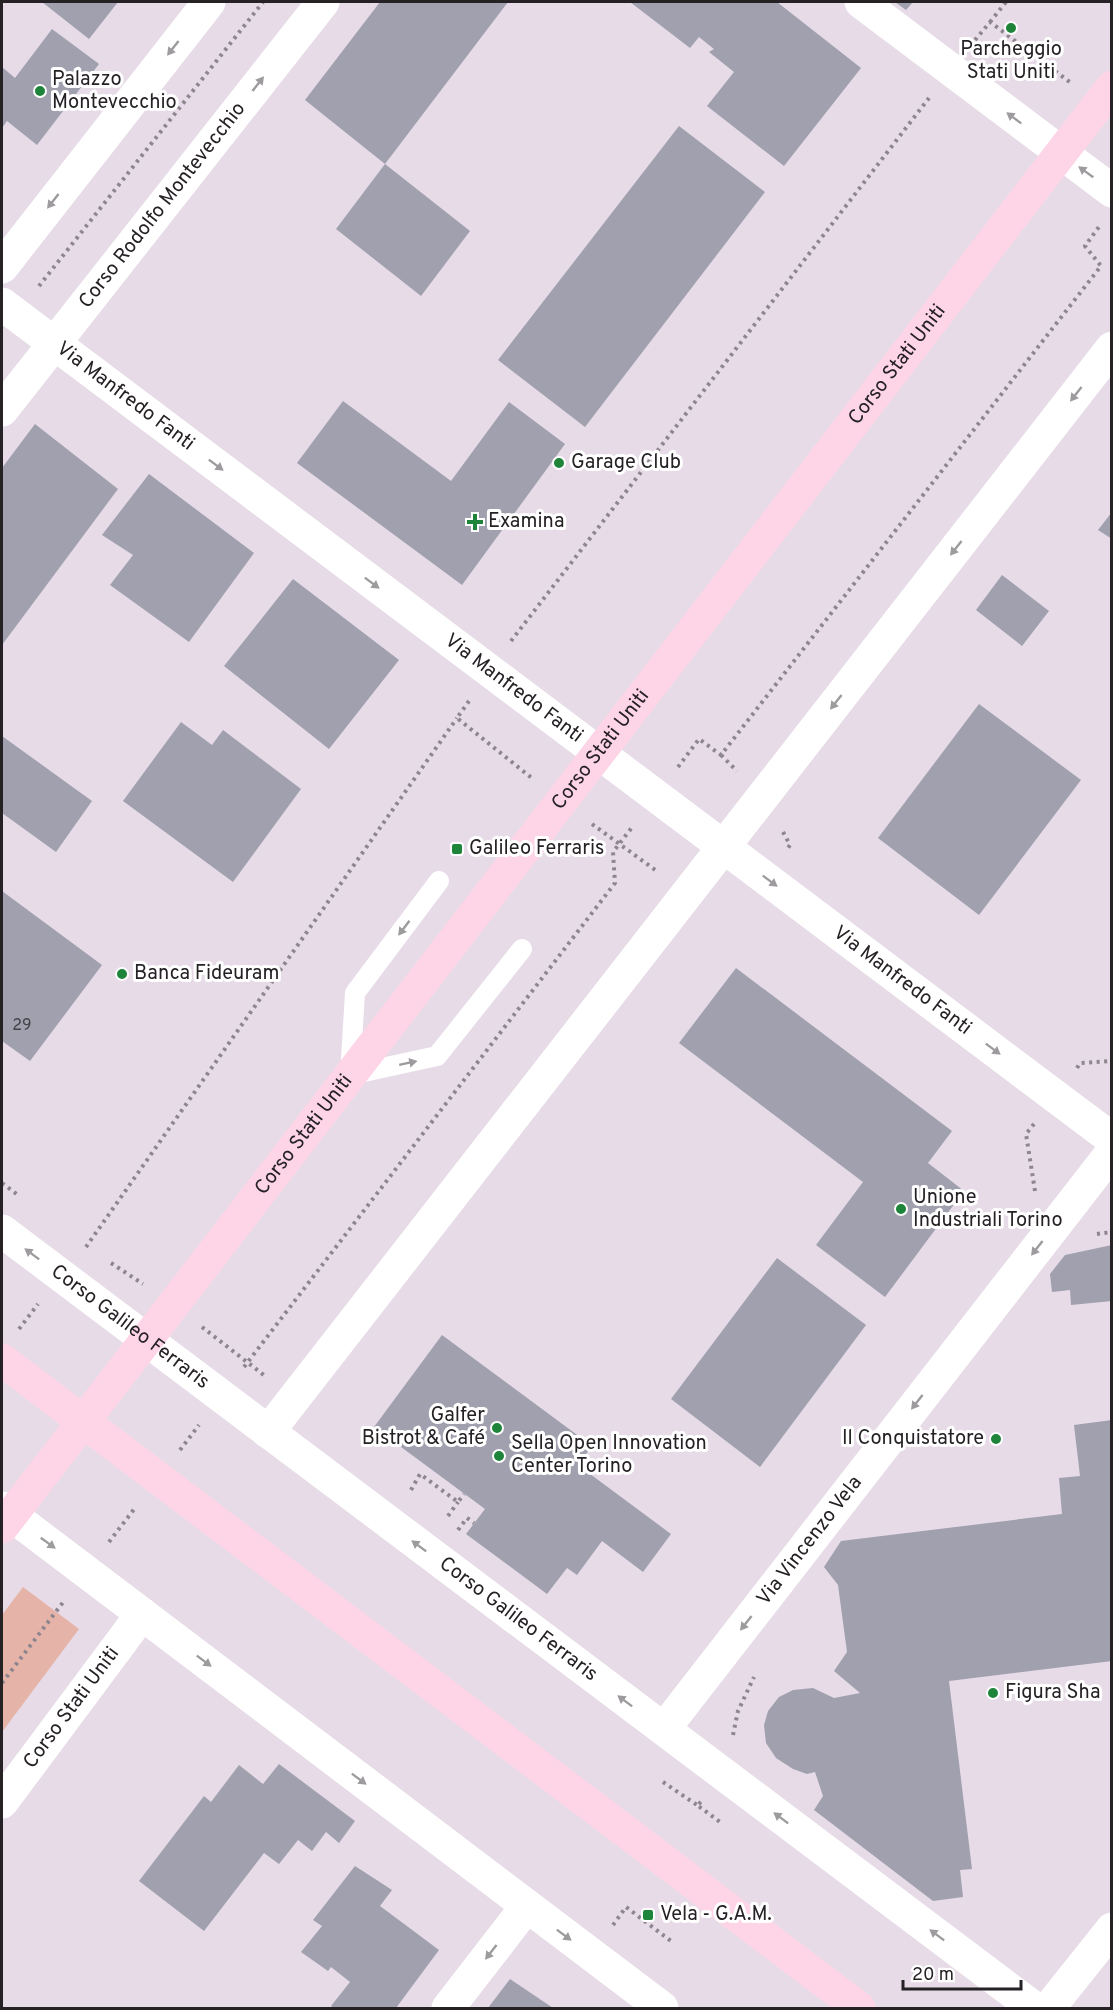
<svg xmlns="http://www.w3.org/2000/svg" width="1113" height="2010" font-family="Overpass,sans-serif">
<rect width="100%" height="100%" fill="#e6dbe7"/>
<!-- green -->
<path fill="#e6b3a8" d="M23 1587 79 1629 2 1732V1615Z"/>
<!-- building -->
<path fill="#a0a0ae" d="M42 2H118L89 39Z
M380 2H508L385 164 470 231 421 296 336 229 385 164 305 100Z
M630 2H777L861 68 784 166 707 106 734 72 709 52 714 49 699 37 690 48Z
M895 2H913L906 10Z
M52 29 99 64 37 145 7 121 2 128V67L15 78Z
M679 126 765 192 585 427 498 360Z
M343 401 451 481 509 402 565 444 462 585 297 463Z
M35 424 118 489 2 645V468Z
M149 474 254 553 189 642 110 585 133 555 102 535Z
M1112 512V539L1098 530Z
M1002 575 1049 611 1022 646 976 610Z
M293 579 399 660 329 749 224 666Z
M979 704 1081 780 979 915 878 838Z
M181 722 212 745 223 730 301 789 233 882 123 801Z
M2 736 92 801 56 852 2 813Z
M2 891 102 965 30 1061 2 1041Z
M736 968 952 1131 928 1163 964 1191 885 1297 816 1245 863 1182 679 1043Z
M1112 1245V1301L1071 1305 1070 1290 1052 1292 1050 1274 1065 1255Z
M777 1258 866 1325 760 1467 671 1399Z
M442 1335 592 1446 578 1465 671 1534 643 1572 602 1541 577 1575 567 1568 547 1594 466 1534 485 1509 374 1427Z
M1112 1420V1661L949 1681 972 1869 960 1870 963 1897 933 1901 814 1810 823 1796 815 1772 807 1774 793 1769 776 1758 766 1743 764 1725 768 1711 779 1697 793 1690 813 1688 834 1698 860 1693 834 1671 847 1652 838 1585 824 1567 841 1541 1062 1514 1059 1478 1080 1476 1074 1425Z
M279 1764 355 1821 339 1843 326 1832 312 1851 298 1840 279 1864 264 1853 204 1931 139 1881 204 1796 211 1802 239 1765 263 1784Z
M355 1866 392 1890 380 1906 439 1950 396 2008H334L331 2006 350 1982 331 1967 328 1971 301 1952 322 1926 313 1920Z
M510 1979 553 2008H488Z"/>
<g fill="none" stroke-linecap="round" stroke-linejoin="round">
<!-- path -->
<path stroke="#8e868e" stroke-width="4" stroke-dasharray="3 4.5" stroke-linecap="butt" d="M990 22 1006 2
M975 40 990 22 1071 83
M39 286 263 2
M511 641 929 98
M469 701 457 718 533 779
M721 755 737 771
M678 767 699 739 721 755 1101 266 1085 246 1101 224
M592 824 658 872
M783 832 790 845 788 848
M1077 1068 1080 1063 1112 1061
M1034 1124 1026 1134 1035 1191
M2 1183 18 1195
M1097 1234 1112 1232
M86 1247 457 718
M111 1263 143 1284
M202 1327 265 1376
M19 1329 38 1304
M244 1367 615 883 613 852 633 826
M180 1450 199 1425
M411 1490 420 1474 458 1502 464 1494
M448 1516 458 1502
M458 1530 467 1518 474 1523
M109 1542 135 1508
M2 1683 64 1601
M733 1735 738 1711 754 1677
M663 1782 697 1805
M701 1802 697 1805 720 1822
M613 1925 626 1907 671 1941"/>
<!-- lane -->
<path stroke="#fff" stroke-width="20" d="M439 881 355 993 350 1075 437 1056 522 949"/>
<!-- street -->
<g stroke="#fff" stroke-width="33">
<path d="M861 2 1112 191"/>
<path d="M2 267 209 2"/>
<path id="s1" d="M2 304 1112 1139"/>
<path id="s2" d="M2 410 323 2"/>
<path id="s3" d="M2 1231 1034 2008"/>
<path d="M268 1432 1112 348"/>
<path d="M2 1508 662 2008"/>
<path id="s4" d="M664 1729 1112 1152"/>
<path id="s5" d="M2 1802 142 1614"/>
<path d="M448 2008 527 1906"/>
<path d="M1049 2008 1112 1929"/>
</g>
<!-- secondary -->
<g stroke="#fdd5e6" stroke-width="33">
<path d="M2 1360 859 2008"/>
<path id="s6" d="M2 1527 1112 87"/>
</g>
</g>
<!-- one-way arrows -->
<defs><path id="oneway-solid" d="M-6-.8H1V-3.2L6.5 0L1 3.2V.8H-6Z" transform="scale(1.5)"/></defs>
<g fill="#9d9b9d">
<use href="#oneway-solid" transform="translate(173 48) rotate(128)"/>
<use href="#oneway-solid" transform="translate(258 84) rotate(-52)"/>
<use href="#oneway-solid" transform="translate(1014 118) rotate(-143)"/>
<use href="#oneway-solid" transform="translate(1086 172) rotate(-144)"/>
<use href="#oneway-solid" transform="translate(53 201) rotate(128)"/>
<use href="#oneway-solid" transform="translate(1076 394) rotate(128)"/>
<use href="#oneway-solid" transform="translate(216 465) rotate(37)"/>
<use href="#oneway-solid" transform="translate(956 548) rotate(128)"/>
<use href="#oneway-solid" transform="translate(372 583) rotate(37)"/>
<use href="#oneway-solid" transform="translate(836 702) rotate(128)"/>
<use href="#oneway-solid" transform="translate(770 881) rotate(37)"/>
<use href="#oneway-solid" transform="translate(404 928) rotate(127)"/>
<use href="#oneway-solid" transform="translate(993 1049) rotate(37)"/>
<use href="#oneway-solid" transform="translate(408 1063) rotate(-12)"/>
<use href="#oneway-solid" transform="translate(1037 1248) rotate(128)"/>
<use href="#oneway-solid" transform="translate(32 1254) rotate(-143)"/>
<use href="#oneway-solid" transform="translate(917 1402) rotate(128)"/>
<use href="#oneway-solid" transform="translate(48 1543) rotate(36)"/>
<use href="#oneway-solid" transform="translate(419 1546) rotate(-143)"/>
<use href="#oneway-solid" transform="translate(746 1623) rotate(128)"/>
<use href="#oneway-solid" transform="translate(204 1661) rotate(37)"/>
<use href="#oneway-solid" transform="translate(625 1701) rotate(-143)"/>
<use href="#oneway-solid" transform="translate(359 1779) rotate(37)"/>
<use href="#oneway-solid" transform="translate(781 1818) rotate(-143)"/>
<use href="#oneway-solid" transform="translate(564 1935) rotate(37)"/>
<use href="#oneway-solid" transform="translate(937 1935) rotate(-143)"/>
<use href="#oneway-solid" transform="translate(491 1952) rotate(128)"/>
</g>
<!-- markers -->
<g fill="#1d8439" stroke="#fff" stroke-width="2">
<circle cx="1011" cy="28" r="6"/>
<circle cx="40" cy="91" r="6"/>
<circle cx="559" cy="463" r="6"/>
<path d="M472 513h6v6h6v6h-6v6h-6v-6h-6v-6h6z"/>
<rect x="451" y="843" width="12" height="12" rx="3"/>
<circle cx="122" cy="974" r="6"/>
<circle cx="901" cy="1209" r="6"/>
<circle cx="497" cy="1428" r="6"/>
<circle cx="996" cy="1439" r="6"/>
<circle cx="499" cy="1456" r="6"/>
<circle cx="993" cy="1693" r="6"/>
<rect x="642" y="1909" width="12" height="12" rx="3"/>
</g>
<g text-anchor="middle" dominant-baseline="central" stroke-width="6" stroke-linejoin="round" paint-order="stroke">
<!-- number labels -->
<g font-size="16" fill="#444147">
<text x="22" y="1026">29</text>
</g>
<!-- poi labels -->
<g font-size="20" fill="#252125" stroke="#fff" text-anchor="start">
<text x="1011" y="50" text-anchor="middle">Parcheggio<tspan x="1011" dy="23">Stati Uniti</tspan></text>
<text x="52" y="80">Palazzo<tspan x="52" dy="23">Montevecchio</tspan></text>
<text x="571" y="463">Garage Club</text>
<text x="488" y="522">Examina</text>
<text x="469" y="849">Galileo Ferraris</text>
<text x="134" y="974">Banca Fideuram</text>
<text x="913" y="1198">Unione<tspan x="913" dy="23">Industriali Torino</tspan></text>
<text x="485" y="1416" text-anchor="end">Galfer<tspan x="485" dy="23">Bistrot &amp; Café</tspan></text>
<text x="984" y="1439" text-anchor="end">Il Conquistatore</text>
<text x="511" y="1444">Sella Open Innovation<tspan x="511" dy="23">Center Torino</tspan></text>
<text x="1005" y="1693">Figura Sha</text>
<text x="660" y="1915">Vela - G.A.M.</text>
</g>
<!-- street labels -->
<g font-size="20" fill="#252125" stroke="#fff">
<text stroke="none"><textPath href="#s2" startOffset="260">Corso Rodolfo Montevecchio</textPath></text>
<text stroke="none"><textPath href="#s6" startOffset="1467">Corso Stati Uniti</textPath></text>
<text stroke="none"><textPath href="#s1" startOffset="154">Via Manfredo Fanti</textPath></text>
<text stroke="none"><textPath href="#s1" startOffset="640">Via Manfredo Fanti</textPath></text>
<text stroke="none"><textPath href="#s6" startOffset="981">Corso Stati Uniti</textPath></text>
<text stroke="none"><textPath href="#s1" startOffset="1126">Via Manfredo Fanti</textPath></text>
<text stroke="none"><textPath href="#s6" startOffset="495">Corso Stati Uniti</textPath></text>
<text stroke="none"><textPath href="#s3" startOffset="160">Corso Galileo Ferraris</textPath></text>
<text stroke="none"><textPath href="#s4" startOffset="238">Via Vincenzo Vela</textPath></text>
<text stroke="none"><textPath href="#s3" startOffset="646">Corso Galileo Ferraris</textPath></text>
<text stroke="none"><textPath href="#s5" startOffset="117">Corso Stati Uniti</textPath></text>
</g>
</g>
<!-- border -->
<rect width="1113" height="2010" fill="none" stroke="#252125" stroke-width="6"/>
<!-- scale -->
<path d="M903 1980v9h118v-9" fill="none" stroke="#252125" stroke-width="3"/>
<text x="912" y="1980" font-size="18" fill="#252125" stroke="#ffffff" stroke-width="4.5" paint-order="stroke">20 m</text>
</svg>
